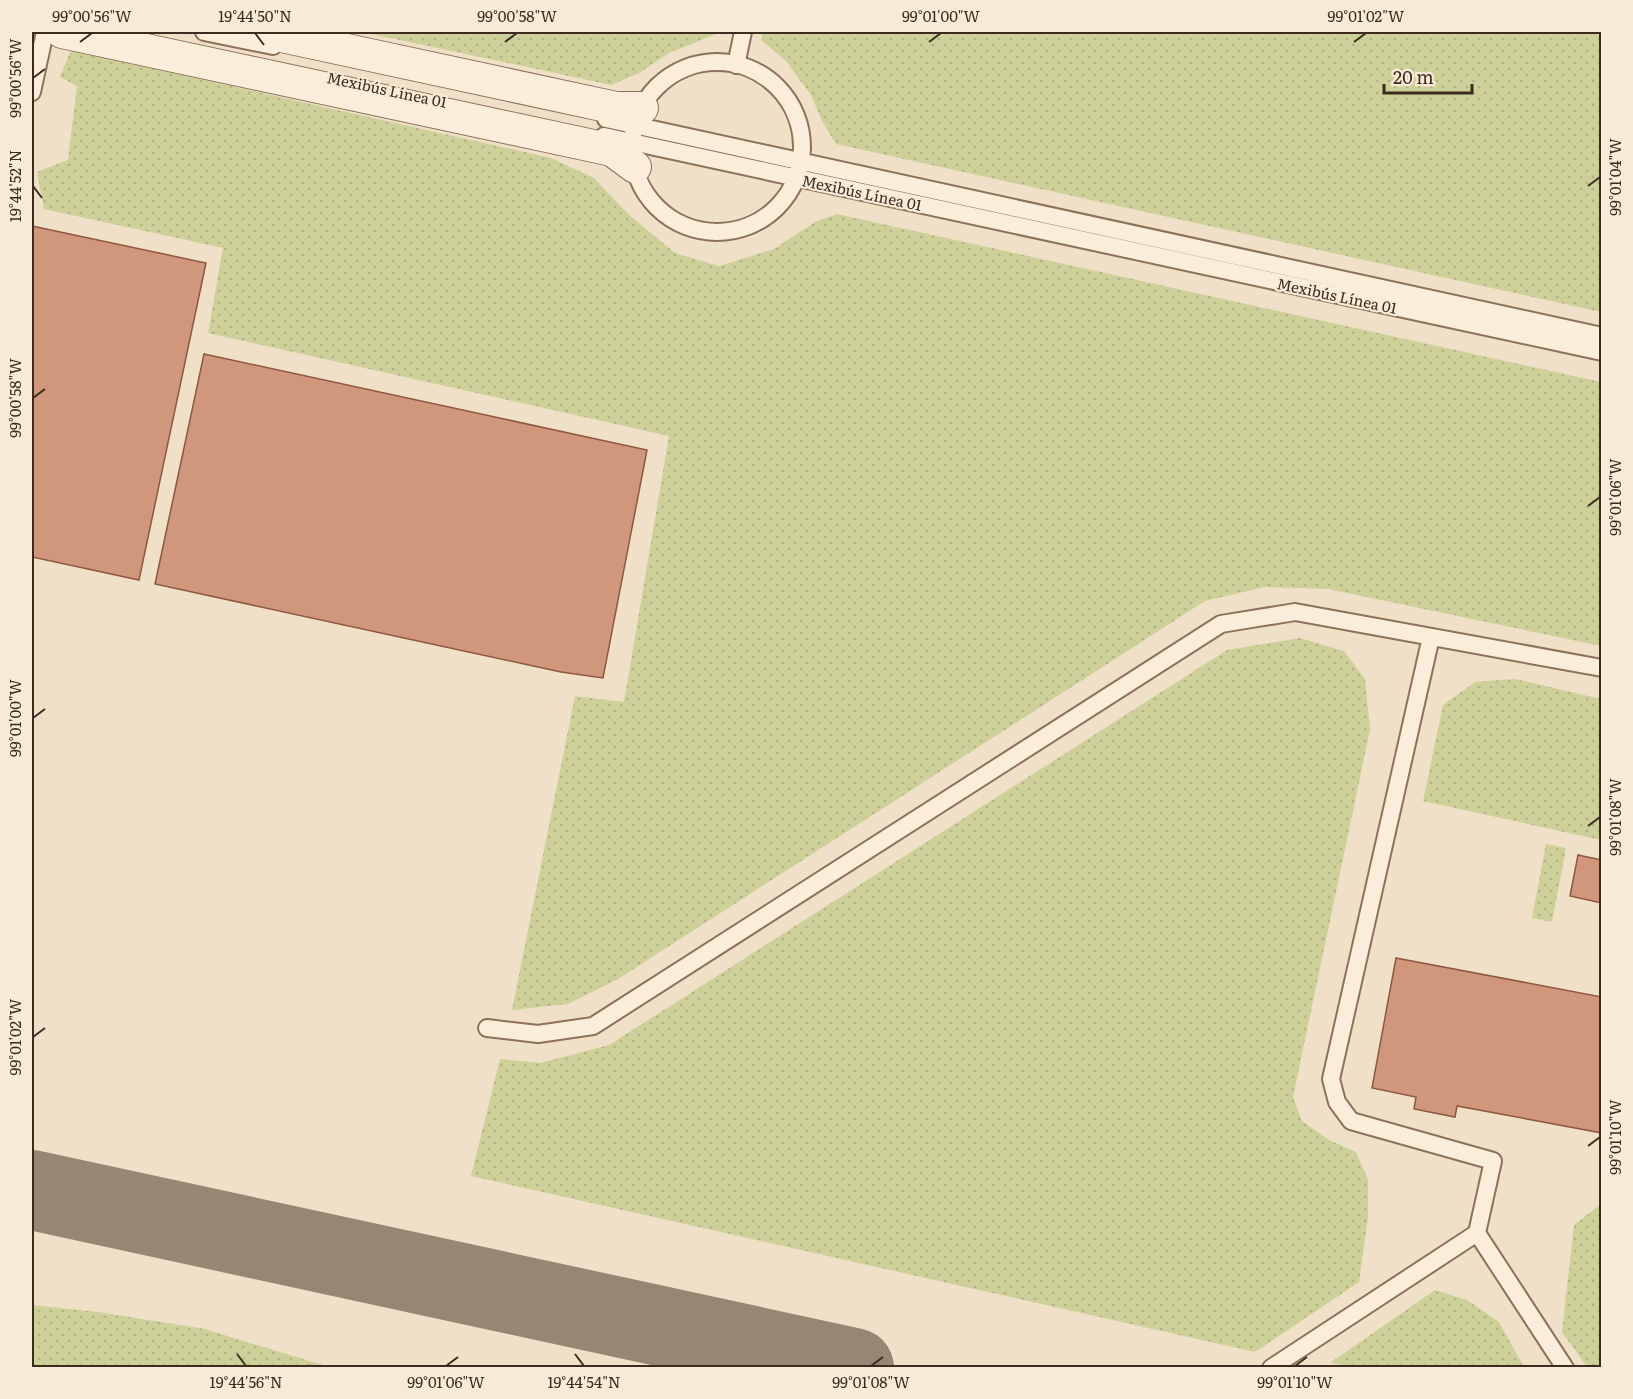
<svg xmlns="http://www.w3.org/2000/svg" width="1633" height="1399" font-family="Literata,serif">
<defs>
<pattern id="green-dots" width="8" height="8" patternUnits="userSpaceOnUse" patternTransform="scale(1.5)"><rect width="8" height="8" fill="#ced09a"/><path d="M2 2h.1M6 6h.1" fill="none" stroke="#b2b384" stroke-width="1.8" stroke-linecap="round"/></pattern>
</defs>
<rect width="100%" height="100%" fill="#f0e0c7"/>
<!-- green -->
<path fill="url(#green-dots)" d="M362 32H716V34L669 53 639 73 611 85Z
M763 32H1601V312L836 144 822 121 811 95 786 61 761 40Z
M71 50 551 158 594 178 628 214 675 253 719 266 774 249 815 222 837 214 1601 382V646L1328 589 1265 587 1205 601 618 979 568 1004 512 1010 575 696 624 702 669 436 208 333 223 248 44 209 37 172 68 160 77 86 60 77Z
M1300 638 1344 651 1365 679 1370 730 1293 1097 1302 1121 1329 1140 1356 1152 1368 1180V1217L1359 1282 1255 1352 471 1176 500 1059 540 1063 609 1045 1227 650Z
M1515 679 1601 699V840L1423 801 1443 705 1475 682Z
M1546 844 1566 848 1552 922 1532 918Z
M1601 1204V1367H1587L1562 1332 1574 1225Z
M1435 1290 1467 1300 1499 1322 1524 1367 1363 1368 1330 1363Z
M32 1305 98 1312 205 1329 329 1367H32Z"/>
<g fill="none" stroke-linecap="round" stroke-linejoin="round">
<!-- taxiway -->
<path stroke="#968674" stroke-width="80" d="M32 1190 854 1368"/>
</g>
<!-- building -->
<path fill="#d0977c" stroke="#8e5740" stroke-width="1.5" d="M32 226 206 263 139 580 32 557Z
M204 354 647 450 603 678 561 672 155 584Z
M1578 855 1602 860V903L1570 896Z
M1396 958 1602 997V1133L1457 1106 1455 1117 1414 1109 1416 1097 1372 1088Z"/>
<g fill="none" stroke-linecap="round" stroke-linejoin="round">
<defs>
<path id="service" d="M204 32 273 46
M632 147a85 85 0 1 1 170 0a85 85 0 1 1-170 0Z
M736 65 743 32
M32 92 45 32
M606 119 1602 336
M604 136 1602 352
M1431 637 1331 1079 1337 1102 1351 1121 1493 1161 1477 1233
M487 1028 538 1034 593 1026 1221 624 1295 612 1602 668
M1271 1368 1477 1233 1565 1368"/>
<path id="minor" d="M62 32 612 150 635 167
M263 32 616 108H642"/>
</defs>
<!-- service casing -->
<use href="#service" stroke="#8d715b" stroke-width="20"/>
<!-- minor casing -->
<use href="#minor" stroke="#8d715b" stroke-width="34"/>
<!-- service -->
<use href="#service" stroke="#faeedb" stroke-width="16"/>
<!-- minor -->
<use href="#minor" stroke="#faeedb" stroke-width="32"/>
</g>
<!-- ticks -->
<path fill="none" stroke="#3d2b20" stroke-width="2" d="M255 33 264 45M80 42 92 33M505 42 517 33M929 42 941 33M1354 42 1366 33M33 78 45 69M33 186 42 198M1588 186 1600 177M33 398 45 389M1588 506 1600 497M33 718 45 709M1588 826 1600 817M33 1037 45 1028M1588 1146 1600 1137M237 1354 246 1366M575 1354 584 1366M446 1366 458 1357M871 1366 883 1357M1295 1366 1307 1357"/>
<g text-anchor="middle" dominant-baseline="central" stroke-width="4.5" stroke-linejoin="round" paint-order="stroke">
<!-- street labels -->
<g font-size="15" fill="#3d2b20" stroke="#f7ebd7">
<text transform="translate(387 89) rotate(12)">Mexibús Línea 01</text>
<text transform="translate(862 192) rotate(12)">Mexibús Línea 01</text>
<text transform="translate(1337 295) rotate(12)">Mexibús Línea 01</text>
</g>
</g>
<!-- border -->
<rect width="1633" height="1399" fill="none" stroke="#f7ebd7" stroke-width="66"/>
<!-- scale -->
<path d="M1384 84v9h88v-9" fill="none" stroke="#3d2b20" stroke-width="3"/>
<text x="1393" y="84" font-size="18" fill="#3d2b20" stroke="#f7ebd7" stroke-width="4.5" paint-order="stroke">20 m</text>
<rect x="33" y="33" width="1567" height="1333" fill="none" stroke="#3d2b20" stroke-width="2"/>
<g font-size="15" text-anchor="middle" fill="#3d2b20">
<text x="92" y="22">99°00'56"W</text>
<text x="255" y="22">19°44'50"N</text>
<text x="517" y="22">99°00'58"W</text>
<text x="941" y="22">99°01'00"W</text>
<text x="1366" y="22">99°01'02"W</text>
<text transform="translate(16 78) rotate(-90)" y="5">99°00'56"W</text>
<text transform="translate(1616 177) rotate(-90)" y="5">99°01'04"W</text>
<text transform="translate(16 186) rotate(-90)" y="5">19°44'52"N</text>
<text transform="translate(16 398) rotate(-90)" y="5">99°00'58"W</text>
<text transform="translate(1616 497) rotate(-90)" y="5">99°01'06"W</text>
<text transform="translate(16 718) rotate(-90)" y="5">99°01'00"W</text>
<text transform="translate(1616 817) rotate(-90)" y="5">99°01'08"W</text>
<text transform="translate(16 1037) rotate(-90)" y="5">99°01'02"W</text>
<text transform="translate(1616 1137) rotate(-90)" y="5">99°01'10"W</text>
<text x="246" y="1388">19°44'56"N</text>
<text x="446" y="1388">99°01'06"W</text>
<text x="584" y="1388">19°44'54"N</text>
<text x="871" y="1388">99°01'08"W</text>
<text x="1295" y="1388">99°01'10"W</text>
</g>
</svg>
